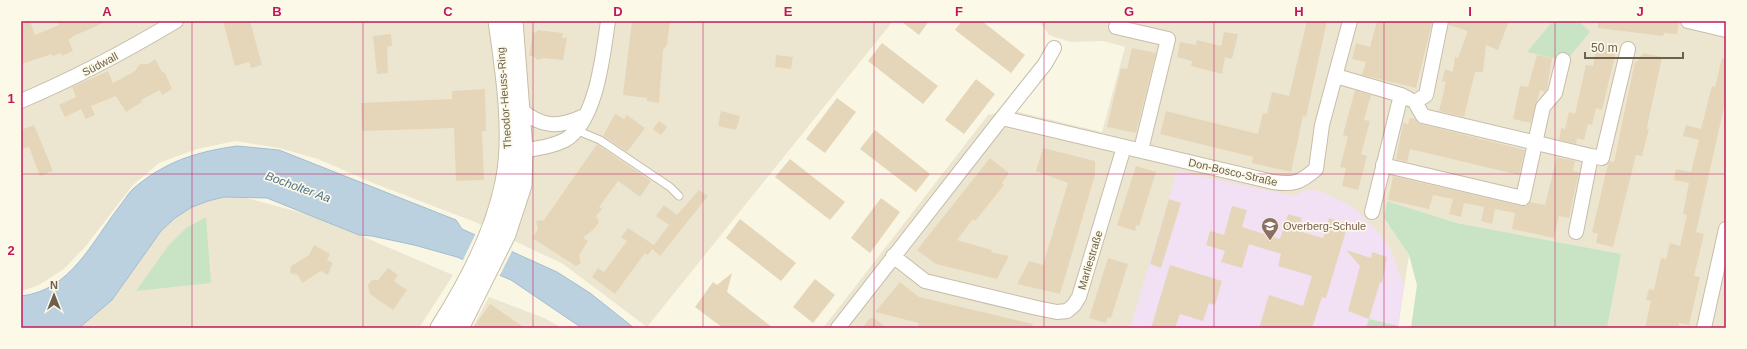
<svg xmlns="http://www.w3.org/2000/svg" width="1747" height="349" font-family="Arial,sans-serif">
<rect width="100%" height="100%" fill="#f9f6e3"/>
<!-- residential -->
<path fill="#ece6d1" d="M21 21H893L647 327 563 264 475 222 373 183 318 159 279 148 235 141 197 149 159 163 133 185 85 247 64 269 39 285 21 291Z
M1039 21H1726V328H1607L1620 254 1457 223 1387 201 1384 218 1409 255 1398 328H823L988 115 1010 110 1102 132 1125 47 1103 41 1070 42 1049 35Z
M228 193 317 217 453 275 419 328H62L155 225 195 202Z
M489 297 544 318 562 328H472Z"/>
<!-- education -->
<path fill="#f2e0f5" d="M1177 171 1293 196 1307 190 1321 191 1353 207 1378 232 1391 250 1404 286 1398 326 1370 319 1366 328H1130Z"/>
<!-- green -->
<path fill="#c9e4c4" d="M1553 21H1579L1590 32 1566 61 1527 52Z
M1387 201 1457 223 1621 254 1607 328H1411L1417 285 1409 255 1384 218Z
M206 217 211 283 136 291 168 246 186 228Z
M1369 319 1398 326V328H1366Z"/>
<!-- water -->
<path fill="#bbd1df" stroke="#a2bdd0" d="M237 146 279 150 456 220 462 229 557 272 590 293 634 328H582L511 280 457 257 414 245 372 236 359 235 267 198 224 197 208 201 192 207 175 218 161 231 112 300 79 328H21V296C70 291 92 242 119 207 124 201 128 193 134 188 166 161 196 152 237 146Z"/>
<!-- pier -->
<path fill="#f9f6e3" d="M476 233 513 249 499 277 462 262Z"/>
<!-- building -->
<path fill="#e5d6b9" d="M30 21 35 35 59 25 58 21H108L71 37 72 38 68 39 73 51 62 56 61 53 53 56 52 54 21 64V24Z
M223 21H250L262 65 251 68 249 62 235 66Z
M632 21H670L667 45 663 50 659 103 647 101V98L623 95Z
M901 21H929L919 35Z
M962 21H982L1025 55 1011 73 955 30Z
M1307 21H1327L1306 117 1303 116 1291 172 1252 163 1253 157 1160 134 1166 111 1258 134 1263 113 1267 114 1272 92 1289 96Z
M1377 21H1429V23H1432L1416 88 1362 75 1366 62 1352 59 1356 43 1370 47Z
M1449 21H1509L1498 50 1486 45 1483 72H1475L1464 117 1439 111 1446 82 1442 81 1445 69 1453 72 1455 57 1458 58 1468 31 1449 25Z
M1598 21H1679L1677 34 1664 33 1663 36 1598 28Z
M537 30 563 33 562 38H567L563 60 543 58 538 60 533 56H529L533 32 537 33Z
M1224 32 1238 34 1232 59 1225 57 1222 74 1191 66 1192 61 1177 57 1180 42 1196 45 1197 40 1221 46Z
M391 34 392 46 387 47 388 73 377 74 373 36Z
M882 43 938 86 923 104 868 61Z
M1604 44 1617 47 1602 110 1596 108 1592 125 1588 124 1584 140 1577 138 1576 144 1559 140 1561 128 1565 129 1569 112 1575 114 1586 65 1593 66 1596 50 1603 51Z
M1132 48 1156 53 1136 133 1107 127 1121 68 1127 69Z
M1643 53 1662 57 1648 123 1647 129H1649L1642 156 1636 155 1613 247 1596 243 1598 234 1592 232 1608 164 1610 161 1614 162 1635 61 1637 62Z
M776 55 793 57 791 69 775 67Z
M1537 55 1552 58 1547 89 1545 92 1540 90 1531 123 1513 119 1520 86 1528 87Z
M1722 58 1726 59V98L1696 232 1704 234 1694 276 1700 277 1689 325 1679 323V328H1645L1651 301 1646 300 1649 289 1654 290 1661 258 1666 259 1670 243 1680 246 1687 215 1683 214 1689 183 1674 180 1676 169 1691 172 1699 140 1683 136 1686 125 1701 129 1712 86 1715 87Z
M155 59 162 72 165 73 172 89 162 95 160 90 141 100 142 102 126 112 116 96 91 106 95 115 86 119 81 109 65 117 59 105 76 97 72 87 108 71 113 83 135 71 140 64H148Z
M976 79 995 94 964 134 945 120Z
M485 89 486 131H482L484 180 456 181 454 128 362 131 361 103 452 99V91Z
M1355 90 1371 95 1364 120 1370 121 1361 154 1367 156 1358 190 1342 186 1346 168 1340 167 1348 137 1343 135Z
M837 98 856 112 825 153 806 139Z
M721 111 740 116 736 130 718 126Z
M615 114 624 119 627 115 645 128 627 152 603 136Z
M1410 118 1415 119 1421 124 1525 150 1519 175 1410 149 1407 162 1396 159 1403 123 1408 124Z
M659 121 667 127 661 135 653 129Z
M34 125 53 171 40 176 29 147 21 149V130Z
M875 130 930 174 916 192 860 149Z
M597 144 651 181 640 197 618 181 599 207 602 209 596 216 599 222 595 228 583 238 588 241 579 255 581 263 576 266 532 238 538 229 536 221 544 220Z
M1043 148 1095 161V175L1060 294 1017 284 1029 261 1043 265 1068 183 1036 171Z
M1557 157 1575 161 1573 171 1579 172 1569 218 1559 216 1554 238 1512 229 1515 213 1495 209 1492 224 1481 221 1484 207 1464 203 1461 217 1449 214 1453 199 1433 195 1429 209 1388 200 1393 176 1521 206H1526L1530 202 1545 205Z
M990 158 1009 173 1002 183 1004 185 984 210 975 221 973 219 957 240 992 250 991 252 1009 256 997 279 936 264 917 250Z
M790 159 845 202 830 220 775 177Z
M1136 166 1156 172 1139 226 1136 225 1135 231 1117 225Z
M699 190 708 196 660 256 652 249 648 255 645 253 615 294 592 277 598 268 604 272 627 241 621 237 628 228 654 245 669 225 656 216 664 205 677 215Z
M881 198 900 212 870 253 851 238Z
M1169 199 1181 203 1161 268 1150 264Z
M1232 206 1247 210 1242 227 1280 239 1288 214 1302 218 1298 231 1323 238 1329 218 1348 224 1326 298 1322 297 1312 328H1259L1269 295 1303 306 1312 276 1278 266 1281 254 1249 244 1242 268 1221 262 1225 251 1206 245 1210 231 1224 235Z
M740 219 796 263 781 281 726 238Z
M314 245 330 254 327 260 333 263 328 275 321 271 302 283 298 275 290 273 291 266 309 255Z
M1346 250 1371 258 1372 252 1387 257 1382 283 1380 282 1369 319 1348 311 1360 266Z
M1108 258 1128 264 1111 318 1108 317 1106 323 1089 318Z
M1170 265 1222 281 1215 305 1209 303 1203 321 1180 314 1175 328H1151Z
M388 268 398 275 394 281 407 290 393 310 370 294 368 285 372 280H378Z
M732 273 727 292 773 328H723L695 307 713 282 717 285Z
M815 279 835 295 813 323 793 307Z
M900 282 919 297 1033 324 1032 328H927L918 326 919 323 875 312Z
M490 304 525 328H473Z
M870 318H874L887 328H862Z"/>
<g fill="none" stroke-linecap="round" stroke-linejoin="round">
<defs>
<path id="service" d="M576 130 600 140 670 187 679 196"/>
<path id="minor" d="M1441 21 1426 95 1415 102 1423 116 1591 156
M1688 21 1726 30
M1116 27 1168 39 1141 150
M1336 76 1401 95 1409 99
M21 101C75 78 126 51 176 21
M520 109C542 128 559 128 584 116
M1002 118 1045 64 1054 48
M523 150C536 149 553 146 565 140 597 121 603 54 608 21
M1383 165 1523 198 1543 107 1555 93 1563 60
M1372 212 1401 95
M1576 232 1591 156 1602 158 1628 49
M893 256 925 281 1037 308 1057 312 1067 311 1074 305 1079 297 1124 147
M838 328 1002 118 1273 182C1293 185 1300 183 1316 169L1322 125 1350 21
M1704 328 1726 229"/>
<path id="secondary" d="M440 328C468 284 495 233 505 182 515 135 505 69 498 21
M459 328 506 234 522 185 523 150 513 21"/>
</defs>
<!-- service casing -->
<use href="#service" stroke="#c6bda9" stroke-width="9"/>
<!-- minor casing -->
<use href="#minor" stroke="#c6bda9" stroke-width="16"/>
<!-- secondary casing -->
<use href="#secondary" stroke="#c8bea7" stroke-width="21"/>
<!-- service -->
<use href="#service" stroke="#fff" stroke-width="7"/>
<!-- minor -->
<use href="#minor" stroke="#fff" stroke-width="14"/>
<!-- secondary -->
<use href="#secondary" stroke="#fff" stroke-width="19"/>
</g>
<!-- grid -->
<path fill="none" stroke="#c2185b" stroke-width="1" stroke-opacity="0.55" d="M192 21V328M363 21V328M533 21V328M703 21V328M874 21V328M1044 21V328M1214 21V328M1384 21V328M1555 21V328M21 174H1726"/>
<!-- icons -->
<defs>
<symbol id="school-pin" viewBox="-11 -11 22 30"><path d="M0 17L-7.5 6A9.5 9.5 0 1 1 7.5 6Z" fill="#8d6e63" stroke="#fcf9e9"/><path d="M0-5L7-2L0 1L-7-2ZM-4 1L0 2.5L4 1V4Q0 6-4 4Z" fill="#fff"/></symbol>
</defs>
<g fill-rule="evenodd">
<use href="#school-pin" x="1260" y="216" width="20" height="27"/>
</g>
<g text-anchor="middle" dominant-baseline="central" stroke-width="3.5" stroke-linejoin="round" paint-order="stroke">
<!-- street labels -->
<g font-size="11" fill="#6d604d" stroke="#fcf9e9">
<text transform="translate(100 64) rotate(-28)">Südwall</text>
<text transform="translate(504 98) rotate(-94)">Theodor-Heuss-Ring</text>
<text transform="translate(1233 172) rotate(13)">Don-Bosco-Straße</text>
<text transform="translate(1090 260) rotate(-73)">Marliestraße</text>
</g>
<!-- education labels -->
<g font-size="11" fill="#785e54" stroke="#fcf9e9" text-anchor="start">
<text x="1283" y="226">Overberg-Schule</text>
</g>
<!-- water labels -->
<g font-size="12" font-style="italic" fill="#51738b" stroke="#fcf9e9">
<text transform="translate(298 187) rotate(20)">Bocholter Aa</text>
</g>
</g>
<!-- border -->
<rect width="1747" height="349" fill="none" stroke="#fcf9e9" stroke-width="44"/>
<!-- north arrow -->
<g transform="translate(54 295)" stroke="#fcf9e9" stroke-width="3" paint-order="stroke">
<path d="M0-3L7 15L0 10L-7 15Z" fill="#6d604d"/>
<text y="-6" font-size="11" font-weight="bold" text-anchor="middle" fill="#6d604d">N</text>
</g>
<!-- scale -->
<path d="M1585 52v6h98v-6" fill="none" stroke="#6d604d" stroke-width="2"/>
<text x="1591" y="52" font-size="12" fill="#6d604d" stroke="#fcf9e9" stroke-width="3" paint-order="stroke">50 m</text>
<rect x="22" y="22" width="1703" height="305" fill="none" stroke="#c2185b" stroke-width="1.5"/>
<g font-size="13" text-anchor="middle" font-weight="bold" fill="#c2185b">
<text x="107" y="16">A</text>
<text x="277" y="16">B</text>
<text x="448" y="16">C</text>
<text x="618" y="16">D</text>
<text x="788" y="16">E</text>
<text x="959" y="16">F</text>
<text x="1129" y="16">G</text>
<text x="1299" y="16">H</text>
<text x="1470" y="16">I</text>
<text x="1640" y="16">J</text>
<text x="11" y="103">1</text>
<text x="11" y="255">2</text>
</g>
</svg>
